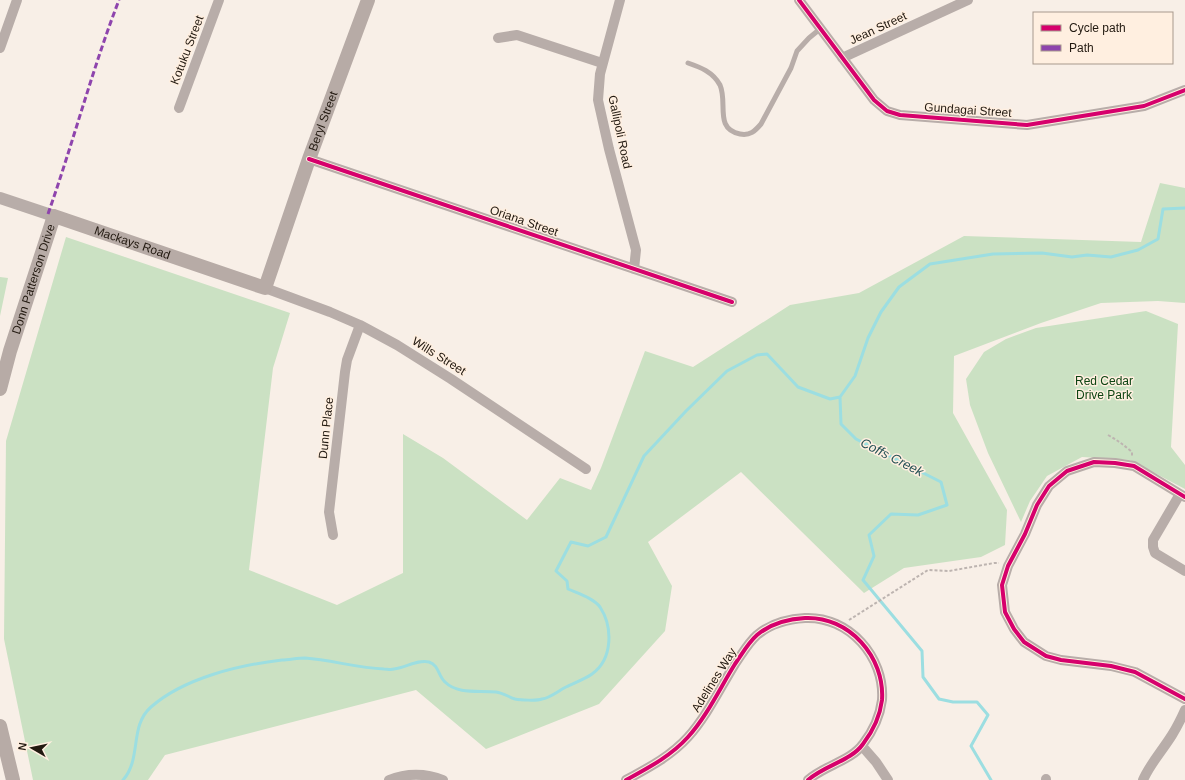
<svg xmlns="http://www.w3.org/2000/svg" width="1185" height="780" font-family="Arial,sans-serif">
<rect width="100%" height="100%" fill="#f8efe7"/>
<!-- green -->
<path fill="#cbe1c3" d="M1160 183 1185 188V303L1158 301 1101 303 1041 323 954 356 953 413 1007 510 1005 545 981 557 904 568 864 593 741 472 648 542 672 586 665 631 599 704 486 749 416 690 165 755 148 780H33L4 639 6 441 66 237 290 313 273 368 249 570 337 605 403 573V434L443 458 527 520 560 478 591 490 601 468 645 351 693 367 790 305 859 293 964 236 1141 242Z
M0 277 8 278 0 316Z
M1146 311 1178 324 1171 447 1185 465V489L1130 460 1082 457 1047 476 1030 501 1021 522 988 453 970 405 966 379 984 352 1006 339 1036 328Z"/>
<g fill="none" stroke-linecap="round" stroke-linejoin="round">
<!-- stream -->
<path stroke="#9cdee1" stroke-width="3" d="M123 780C142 759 129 726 151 707 184 678 239 665 282 660 289 660 297 658 305 658 332 660 357 668 384 669 387 669 391 670 394 669 406 668 417 659 429 662 439 665 438 676 445 682 458 695 480 690 496 692 503 693 509 697 515 699 520 700 537 701 542 699 550 698 558 691 566 687 574 683 585 679 592 674 613 659 613 627 600 607 593 598 579 594 568 589L567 581 556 571 571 542 588 546 606 537 644 456 686 411 727 371 757 355 767 354 798 387 830 399 840 397
M991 780 971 746 988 715 977 702H953L939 699 923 677 922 651 863 580 874 556 869 535 891 514 918 515 947 505 941 482 856 439 841 424 840 397 855 376 868 338 881 312 899 287 930 264 993 254 1042 253 1072 257 1087 255 1111 257 1138 250 1158 239 1163 209 1185 208"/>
<!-- path -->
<path stroke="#bdb4b0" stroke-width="2" stroke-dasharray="3 2" stroke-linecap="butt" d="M1108 435C1117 440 1124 445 1132 452V457
M849 620 928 570 949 571 994 563H999"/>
<!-- service -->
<path stroke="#b8ada9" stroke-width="5" d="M688 63C700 67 713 72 720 85 728 103 714 129 740 134 750 136 755 131 761 124L791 68 797 51 809 38 820 29"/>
<!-- minor -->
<path stroke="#b8ada9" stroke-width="10" d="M620 0 600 74 598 100 609 149 636 250 634 269
M799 0 874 100 887 111 900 115 1027 125 1144 106 1185 90
M498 38 517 35 602 63
M0 48 17 0
M842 58 968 0
M179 108 219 0
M309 159 732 302
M265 288 330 312 360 325 397 345 451 379 586 469
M1180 494 1153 540V547L1155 553 1185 571
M1185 497 1134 466 1115 463 1094 462 1067 471 1049 486 1037 505 1025 534 1008 566 1002 585 1005 612 1014 629 1024 642 1046 656 1061 660 1111 666 1135 672 1185 699
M333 535 329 512 345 372 347 360 360 325
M862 746 876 762 888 780
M1046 779V780
M389 780C406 773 426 773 443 780
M626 780C648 768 671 756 688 737 707 716 720 688 735 664 742 654 748 643 757 635 770 624 788 619 805 618 849 616 885 657 882 700 880 716 873 731 863 744 851 761 825 765 808 780
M1143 780C1150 764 1162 751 1172 735 1177 727 1181 719 1185 710"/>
<!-- tertiary -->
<path stroke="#b8ada9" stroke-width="12" d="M0 198 54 216"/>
<!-- secondary -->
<g stroke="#b7aba6" stroke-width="14">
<path id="s1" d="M0 389 10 351 54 216 265 288 309 159 368 0"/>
<path d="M0 726 13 780"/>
</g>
<!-- quiet -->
<path stroke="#8e44ad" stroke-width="3" stroke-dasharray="6 3" stroke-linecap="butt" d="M48 214C73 143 92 70 119 0"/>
<defs>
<path id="cycleway" d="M799 0 874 100 887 111 900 115 1027 125 1144 106 1185 90
M309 159 732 302
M1185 497 1134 466 1115 463 1094 462 1067 471 1049 486 1037 505 1025 534 1008 566 1002 585 1005 612 1014 629 1024 642 1046 656 1061 660 1111 666 1135 672 1185 699
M626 780C648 768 671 756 688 737 707 716 720 688 735 664 742 654 748 643 757 635 770 624 788 619 805 618 849 616 885 657 882 700 880 716 873 731 863 744 851 761 825 765 808 780"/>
</defs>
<!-- cycleway casing -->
<use href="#cycleway" stroke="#ffefe0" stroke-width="6"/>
<!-- cycleway -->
<use href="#cycleway" stroke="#d6006c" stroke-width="4"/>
</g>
<g text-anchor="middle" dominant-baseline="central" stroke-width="3" stroke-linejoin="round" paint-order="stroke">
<!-- street labels -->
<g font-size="12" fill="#221910" stroke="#ffefe0">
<text transform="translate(878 28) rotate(-25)">Jean Street</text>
<text transform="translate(187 50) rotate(-69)">Kotuku Street</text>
<text transform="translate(968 110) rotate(4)">Gundagai Street</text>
<text stroke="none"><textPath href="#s1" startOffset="581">Beryl Street</textPath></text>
<text transform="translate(620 132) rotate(78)">Gallipoli Road</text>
<text transform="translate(524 221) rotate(19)">Oriana Street</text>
<text stroke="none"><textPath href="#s1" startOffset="264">Mackays Road</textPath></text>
<text stroke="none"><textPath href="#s1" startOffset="115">Donn Patterson Drive</textPath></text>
<text transform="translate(439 356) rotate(32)">Wills Street</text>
<text transform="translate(326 428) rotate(-84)">Dunn Place</text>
<text transform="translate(714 680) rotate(-58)">Adelines Way</text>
</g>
<!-- park labels -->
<g font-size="12" fill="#0d4412" stroke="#ffefe0">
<text x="1104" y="381">Red Cedar<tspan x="1104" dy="14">Drive Park</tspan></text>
</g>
<!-- water labels -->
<g font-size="13" font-style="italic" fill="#275357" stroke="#ffefe0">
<text transform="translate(892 457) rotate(27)">Coffs Creek</text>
</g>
</g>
<!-- legend -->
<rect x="1033" y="12" width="140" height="52" fill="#ffefe0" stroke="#a7998d"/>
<rect x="1041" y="25" width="20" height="6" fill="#d6006c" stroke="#a7998d"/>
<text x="1069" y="32" font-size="12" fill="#221910">Cycle path</text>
<rect x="1041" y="45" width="20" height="6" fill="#8e44ad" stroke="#a7998d"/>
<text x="1069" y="52" font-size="12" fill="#221910">Path</text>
<!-- north arrow -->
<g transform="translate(32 748) rotate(279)" stroke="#ffefe0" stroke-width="3" paint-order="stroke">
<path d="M0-3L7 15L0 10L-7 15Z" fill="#221910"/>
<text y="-6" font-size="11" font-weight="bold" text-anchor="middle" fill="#221910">N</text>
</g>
</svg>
